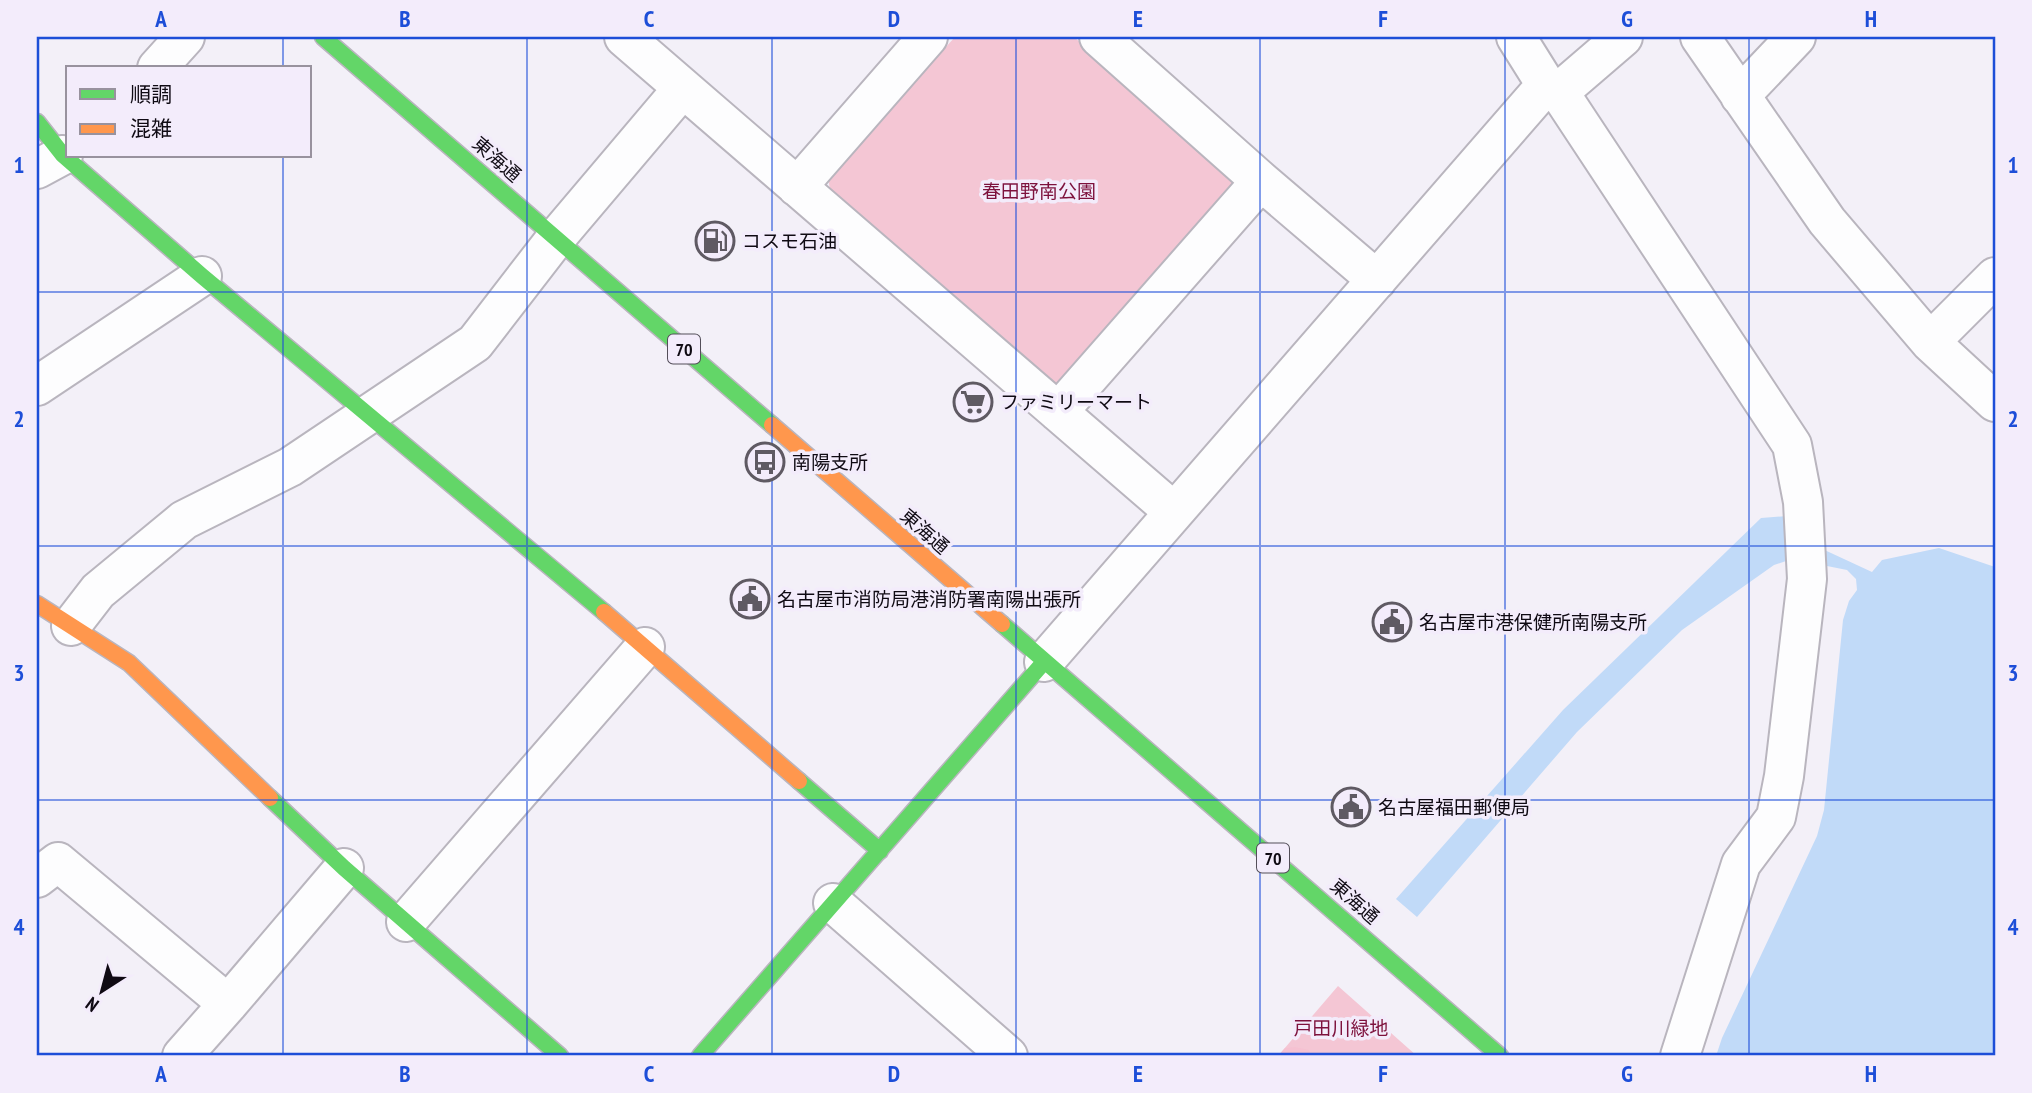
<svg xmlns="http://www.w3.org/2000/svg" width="2032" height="1093" font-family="'PT Sans Narrow','Noto Sans JP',sans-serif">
<rect width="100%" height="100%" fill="#f3f0f8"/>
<!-- green -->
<path fill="#f4c6d4" d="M955 37H1074L1234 178 1233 193 1068 384 1051 387 830 191 828 176Z
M1338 986 1417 1056H1278Z"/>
<!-- forest -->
<path fill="#f5c1d1" d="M1295 1047 1309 1050 1312 1056H1278L1285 1048Z"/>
<!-- water -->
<path fill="#c1daf8" d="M1788 516 1790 534 1872 572 1882 560 1939 548 1995 567V1056H1716L1722 1038 1817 836 1824 810 1843 620 1849 601 1857 590 1856 579 1847 570 1792 559 1774 565 1682 630 1577 732 1417 917 1396 899 1563 710 1761 518Z"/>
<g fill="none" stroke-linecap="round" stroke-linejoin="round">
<defs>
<path id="street" d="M624 37 1174 512
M1099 37 1261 181 1377 280
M1516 37 1546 85 1559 92 1623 37
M1700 37 1827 221 1930 342 1995 402
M157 68 185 37
M1559 92 1792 445 1803 502 1807 579 1784 776 1776 817 1741 864 1680 1056
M1740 96 1796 37
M37 169 63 155
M797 187 928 37
M1930 342 1995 277
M37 386 202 276
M1058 412 1261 181
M71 626 98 591 184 520 290 467 475 343 556 238 683 88
M1044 662 1546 85
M37 878 58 862 228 1004 182 1056
M833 903 1008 1056
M406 922 645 647
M228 1004 344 868"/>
<path id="fast" d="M323 37 772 425
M37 122 63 155 202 276 604 612
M1002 624 1500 1056
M799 781 880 851
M270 798 344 868 560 1056
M700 1056 1044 662"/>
<path id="slow" d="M772 425 1002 624
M37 604 129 663 270 798
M604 612 799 781"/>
</defs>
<!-- street casing -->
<use href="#street" stroke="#b9b5be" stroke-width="42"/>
<!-- fast casing -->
<use href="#fast" stroke="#b9b5be" stroke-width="19"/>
<!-- slow casing -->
<use href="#slow" stroke="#b9b5be" stroke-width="19"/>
<!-- street -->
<use href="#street" stroke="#fdfdfe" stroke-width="38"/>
<!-- fast -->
<use href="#fast" stroke="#63d668" stroke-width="16"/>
<!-- slow -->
<use href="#slow" stroke="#ff974d" stroke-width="16"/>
</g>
<!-- grid -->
<path fill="none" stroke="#1d4ed8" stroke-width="2" stroke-opacity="0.55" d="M283 37V68M527 37V1056M772 37V1056M1016 37V1056M1260 37V1056M1505 37V1056M1749 37V1056M283 156V1056M37 292H1995M37 546H1995M37 800H1995"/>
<!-- icons -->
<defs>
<symbol id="fuel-ring" viewBox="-11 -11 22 22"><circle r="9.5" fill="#f3ecfb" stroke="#5f5a63" stroke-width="1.5"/><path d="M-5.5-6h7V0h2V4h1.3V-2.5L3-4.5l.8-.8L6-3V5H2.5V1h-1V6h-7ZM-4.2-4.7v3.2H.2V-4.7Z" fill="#5f5a63"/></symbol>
<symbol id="supermarket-ring" viewBox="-11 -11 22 22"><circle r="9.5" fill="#f3ecfb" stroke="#5f5a63" stroke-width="1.5"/><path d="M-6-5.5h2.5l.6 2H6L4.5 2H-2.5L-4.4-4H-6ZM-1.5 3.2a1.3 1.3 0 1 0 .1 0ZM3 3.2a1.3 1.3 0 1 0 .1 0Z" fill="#5f5a63"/></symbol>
<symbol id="bus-ring" viewBox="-11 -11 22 22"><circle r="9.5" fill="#f3ecfb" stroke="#5f5a63" stroke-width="1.5"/><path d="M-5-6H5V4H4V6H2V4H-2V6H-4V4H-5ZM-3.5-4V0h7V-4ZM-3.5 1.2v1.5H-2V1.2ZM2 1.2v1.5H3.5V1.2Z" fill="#5f5a63"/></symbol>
<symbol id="civic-ring" viewBox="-11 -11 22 22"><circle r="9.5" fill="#f3ecfb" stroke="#5f5a63" stroke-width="1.5"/><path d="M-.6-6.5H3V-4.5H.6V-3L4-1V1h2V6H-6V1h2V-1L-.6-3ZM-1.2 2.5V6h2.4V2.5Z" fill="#5f5a63"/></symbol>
</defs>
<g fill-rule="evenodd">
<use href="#fuel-ring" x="693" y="219" width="44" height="44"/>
<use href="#supermarket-ring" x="951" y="380" width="44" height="44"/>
<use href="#bus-ring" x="743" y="440" width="44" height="44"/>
<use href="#civic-ring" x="728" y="577" width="44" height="44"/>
<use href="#civic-ring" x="1370" y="600" width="44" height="44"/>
<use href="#civic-ring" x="1329" y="785" width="44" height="44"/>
</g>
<g text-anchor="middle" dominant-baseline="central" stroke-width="7" stroke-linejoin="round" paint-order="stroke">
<!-- shield labels -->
<g fill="#f3ecfb" stroke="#534e59" stroke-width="2">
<rect x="668" y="334.5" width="32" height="29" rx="5"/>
<rect x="1257" y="843.5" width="32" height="29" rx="5"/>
</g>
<g font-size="18" font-weight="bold" fill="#0f0a13">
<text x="684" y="349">70</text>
<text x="1273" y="858">70</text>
</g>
<!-- street labels -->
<g font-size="19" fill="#0f0a13" stroke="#f3ecfb">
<text transform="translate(497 159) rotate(41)">東海通</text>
<text transform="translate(925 531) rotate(41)">東海通</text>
<text transform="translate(1355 901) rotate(41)">東海通</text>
</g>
<!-- park labels -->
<g font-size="19" fill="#7d113c" stroke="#f3ecfb">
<text x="1039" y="191">春田野南公園</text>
<text x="1341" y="1028">戸田川緑地</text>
</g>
<!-- poi labels -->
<g font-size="19" fill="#0f0a13" stroke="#f3ecfb" text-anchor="start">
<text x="742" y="241">コスモ石油</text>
<text x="1000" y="402">ファミリーマート</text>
<text x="792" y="462">南陽支所</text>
<text x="777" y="599">名古屋市消防局港消防署南陽出張所</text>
<text x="1419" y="622">名古屋市港保健所南陽支所</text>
<text x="1378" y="807">名古屋福田郵便局</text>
</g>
</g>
<!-- border -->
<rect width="2032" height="1093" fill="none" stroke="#f3ecfb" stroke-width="77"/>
<!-- legend -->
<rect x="66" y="66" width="245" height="91" fill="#f3ecfb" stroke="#98929e" stroke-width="2"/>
<rect x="80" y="89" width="35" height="10" fill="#63d668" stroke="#98929e" stroke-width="2"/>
<text x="130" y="102" font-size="21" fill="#0f0a13">順調</text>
<rect x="80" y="124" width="35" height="10" fill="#ff974d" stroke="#98929e" stroke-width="2"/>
<text x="130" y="136" font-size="21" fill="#0f0a13">混雑</text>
<!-- north arrow -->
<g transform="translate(102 991) rotate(216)" stroke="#f3ecfb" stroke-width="5" paint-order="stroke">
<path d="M0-5L12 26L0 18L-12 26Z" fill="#0f0a13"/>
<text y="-10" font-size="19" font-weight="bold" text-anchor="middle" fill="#0f0a13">N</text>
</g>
<rect x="38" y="38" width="1956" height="1016" fill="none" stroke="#1d4ed8" stroke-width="2.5"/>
<g font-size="23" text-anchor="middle" font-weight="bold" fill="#1d4ed8">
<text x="161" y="27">A</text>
<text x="405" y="27">B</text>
<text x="649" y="27">C</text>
<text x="894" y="27">D</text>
<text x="1138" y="27">E</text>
<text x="1383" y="27">F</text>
<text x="1627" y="27">G</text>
<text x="1871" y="27">H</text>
<text x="19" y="173">1</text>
<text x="2013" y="173">1</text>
<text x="19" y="427">2</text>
<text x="2013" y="427">2</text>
<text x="19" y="681">3</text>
<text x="2013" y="681">3</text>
<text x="19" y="935">4</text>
<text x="2013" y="935">4</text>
<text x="161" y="1082">A</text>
<text x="405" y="1082">B</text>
<text x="649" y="1082">C</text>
<text x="894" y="1082">D</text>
<text x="1138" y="1082">E</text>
<text x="1383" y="1082">F</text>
<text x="1627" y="1082">G</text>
<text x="1871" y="1082">H</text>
</g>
</svg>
